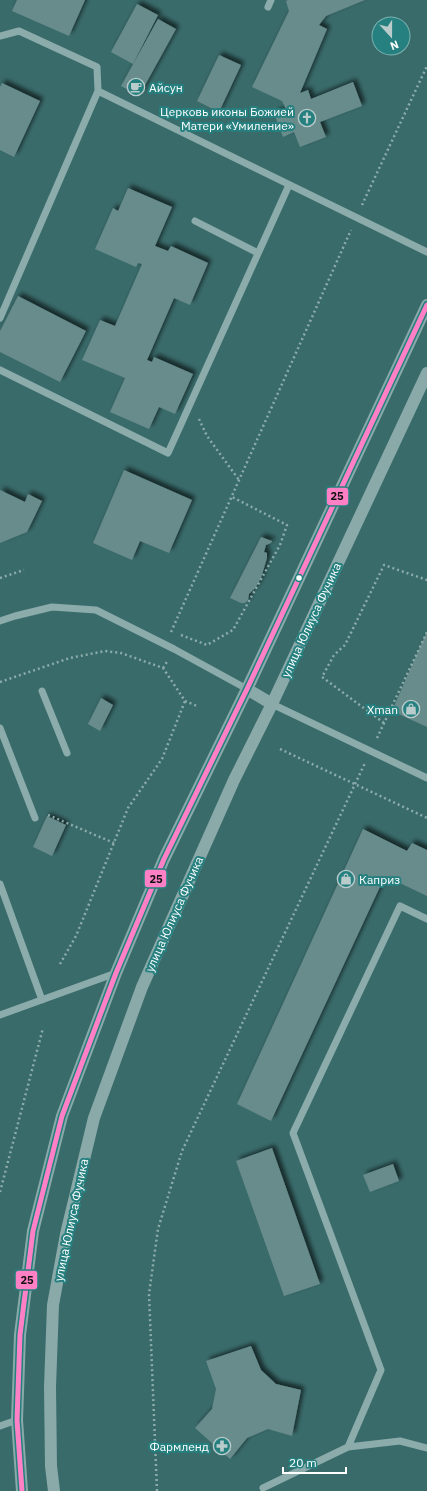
<svg xmlns="http://www.w3.org/2000/svg" width="427" height="1491" font-family="'IBM Plex Sans',sans-serif">
<defs>
<filter id="shadow"><feDropShadow dx="3.5" dy="-3.5" stdDeviation="2" flood-color="#0009"/></filter>
</defs>
<rect width="100%" height="100%" fill="#3a6b6b"/>
<!-- building -->
<path fill="#688b8b" filter="url(#shadow)" d="M17 0H85L69 36 12 11Z
M288 0H365L326 16 319 25 327 29 300 93 308 90 311 99 353 82 362 106 320 122 326 137 300 147 294 132 283 137 274 113 286 109 282 101 252 87 289 11 286 1Z
M137 4 158 15 133 64 111 52Z
M158 19 176 29 139 96 121 86Z
M219 55 241 65 219 112 197 101Z
M2 83 40 101 14 157 0 150V87Z
M128 188 172 207 155 246 168 251 171 246 208 263 190 305 174 298 147 360 152 362 154 357 193 374 175 414 159 407 149 429 110 412 125 378 82 360 100 320 115 326 142 264 138 263 136 267 95 249 113 208 118 211Z
M18 296 86 331 60 382 0 352V331Z
M124 470 192 500 169 553 140 541 132 560 93 543Z
M0 490 25 502 28 494 42 501 27 532 0 543Z
M261 537 272 541 271 543 266 545 264 552 267 553V558L261 578 256 587 249 594 248 600 245 603H241L230 598Z
M427 631V727L392 711Z
M101 698 113 705 100 731 88 724Z
M47 816 66 825 52 856 33 847Z
M363 829 407 851 412 843 427 850V896L385 876 271 1121 237 1104Z
M272 1148 320 1284 284 1296 236 1161Z
M393 1164 399 1181 370 1192 363 1175Z
M251 1346 261 1370 276 1384 301 1390 292 1436 268 1429 247 1438 230 1459 195 1428 212 1409 216 1389 206 1361Z"/>
<g fill="none" stroke-linecap="round" stroke-linejoin="round">
<!-- path -->
<path stroke="#8cabab" stroke-width="2.5" stroke-dasharray="2 3" stroke-linecap="butt" d="M362 205 427 66
M199 419 207 436 239 480
M0 578 24 570
M171 632 351 230
M181 635 207 645 233 630 280 545 287 525 232 497
M163 668 168 660
M0 682 70 658 105 651 121 653 163 668 185 701 197 706
M384 723 322 677 334 655 345 645 384 565 427 580
M377 738 427 632
M280 749 427 818
M48 815 114 843
M60 964 76 936 128 808 162 759 185 701
M0 1192 43 1028
M157 1491 149 1294 158 1229 182 1151 365 763"/>
<!-- minor -->
<path stroke="#8cabab" stroke-width="7" d="M268 7 271 0
M0 36 19 31 97 67 98 91
M195 221 258 253
M0 318 98 91 427 252
M0 370 168 453 289 185
M0 621 15 616 52 607 96 610 174 649 247 689
M42 691 67 753
M272 704 427 778
M0 728 35 818
M0 884 42 1000
M0 1015 116 973
M0 1426 17 1420
M348 1447 381 1370 293 1133 400 906 427 919
M263 1488 348 1447 400 1441 427 1448"/>
<!-- major -->
<path stroke="#8aa9a9" stroke-width="12" d="M247 689 272 704
M22 1491 17 1420 20 1335 33 1231 62 1116 116 973 164 859 247 689 427 305
M54 1491 51 1466 50 1387 53 1305 66 1234 94 1118 142 987 234 780 272 704 427 373"/>
<defs>
<path id="bus-1" d="M22 1491 17 1420 20 1335 33 1231 62 1116 116 973 164 859 247 689 427 305"/>
</defs>
<!-- bus-1 casing -->
<use href="#bus-1" stroke="#25807f" stroke-width="8"/>
<!-- bus-1 -->
<use href="#bus-1" stroke="#ff80c5" stroke-width="5"/>
</g>
<!-- icons -->
<defs>
<symbol id="cafe-ring" viewBox="-11 -11 22 22"><circle r="9.5" fill="#25807f" stroke="#bacbcb" stroke-width="1.5"/><path d="M-5.5-4.5H6V0H3Q3 3.5 0 3.5H-2.5Q-5.5 3.5-5.5 0ZM3-3.2v2h1.7v-2ZM-6 4.5H4V6H-6Z" fill="#bacbcb"/></symbol>
<symbol id="church-ring" viewBox="-11 -11 22 22"><circle r="9.5" fill="#25807f" stroke="#bacbcb" stroke-width="1.5"/><path d="M-1.2-6h2.4v3.5h3.3v2.4h-3.3V6h-2.4V-.1h-3.3v-2.4h3.3Z" fill="#bacbcb"/></symbol>
<symbol id="shop-ring" viewBox="-11 -11 22 22"><circle r="9.5" fill="#25807f" stroke="#bacbcb" stroke-width="1.5"/><path d="M-5-2.5h2.3a2.7 3.5 0 0 1 5.4 0H5L5.5 6h-11ZM-1.5-2.5h3a1.5 2.3 0 0 0-3 0Z" fill="#bacbcb"/></symbol>
<symbol id="pharmacy-ring" viewBox="-11 -11 22 22"><circle r="9.5" fill="#25807f" stroke="#bacbcb" stroke-width="1.5"/><path d="M-2-6h4v4h4v4h-4v4h-4v-4h-4v-4h4Z" fill="#bacbcb"/></symbol>
</defs>
<g fill-rule="evenodd">
<use href="#cafe-ring" x="126" y="77" width="20" height="20"/>
<use href="#church-ring" x="297" y="108" width="20" height="20"/>
<use href="#shop-ring" x="401" y="699" width="20" height="20"/>
<use href="#shop-ring" x="336" y="869" width="20" height="20"/>
<use href="#pharmacy-ring" x="212" y="1436" width="20" height="20"/>
</g>
<!-- markers -->
<circle fill="#fff" stroke="#25807f" stroke-width="1.5" cx="299" cy="578" r="3.5"/>
<g text-anchor="middle" dominant-baseline="central" stroke-width="4" stroke-linejoin="round" paint-order="stroke">
<!-- poi labels -->
<g font-size="12" fill="#fff" stroke="#25807f" text-anchor="end">
<text x="149" y="87" text-anchor="start">Айсун</text>
<text x="294" y="111">Церковь иконы Божией<tspan x="294" dy="14">Матери «Умиление»</tspan></text>
<text x="398" y="709">Xman</text>
<text x="359" y="879" text-anchor="start">Каприз</text>
<text x="209" y="1446">Фармленд</text>
</g>
<!-- street labels -->
<g font-size="12" fill="#fff" stroke="#25807f">
<text transform="translate(311 620) rotate(-65)">улица Юлиуса Фучика</text>
<text transform="translate(174 914) rotate(-66)">улица Юлиуса Фучика</text>
<text transform="translate(71 1220) rotate(-78)">улица Юлиуса Фучика</text>
</g>
</g>
<g stroke="#25807f" stroke-width="1.5">
<rect x="326" y="487" width="23" height="19" rx="4" fill="#ff80c5"/>
<rect x="144" y="869" width="23" height="19" rx="4" fill="#ff80c5"/>
<rect x="15" y="1270" width="23" height="20" rx="4" fill="#ff80c5"/>
</g>
<g font-size="11" text-anchor="middle" font-weight="bold" fill="#111">
<text x="337" y="500">25</text>
<text x="156" y="883">25</text>
<text x="27" y="1284">25</text>
</g>
<!-- north arrow -->
<g transform="translate(391 36) rotate(159)"><circle r="19" fill="#25807f" stroke="#7cb3b2"/>
<path d="M0-3L7 15L0 10L-7 15Z" fill="#bacbcb"/>
<text y="-6" font-size="11" font-weight="bold" text-anchor="middle" fill="#ffffff">N</text>
</g>
<!-- scale -->
<path d="M283 1467v6h63v-6" fill="none" stroke="#ffffff" stroke-width="2"/>
<text x="289" y="1467" font-size="12" fill="#ffffff" stroke="#25807f" stroke-width="3" paint-order="stroke">20 m</text>
</svg>
